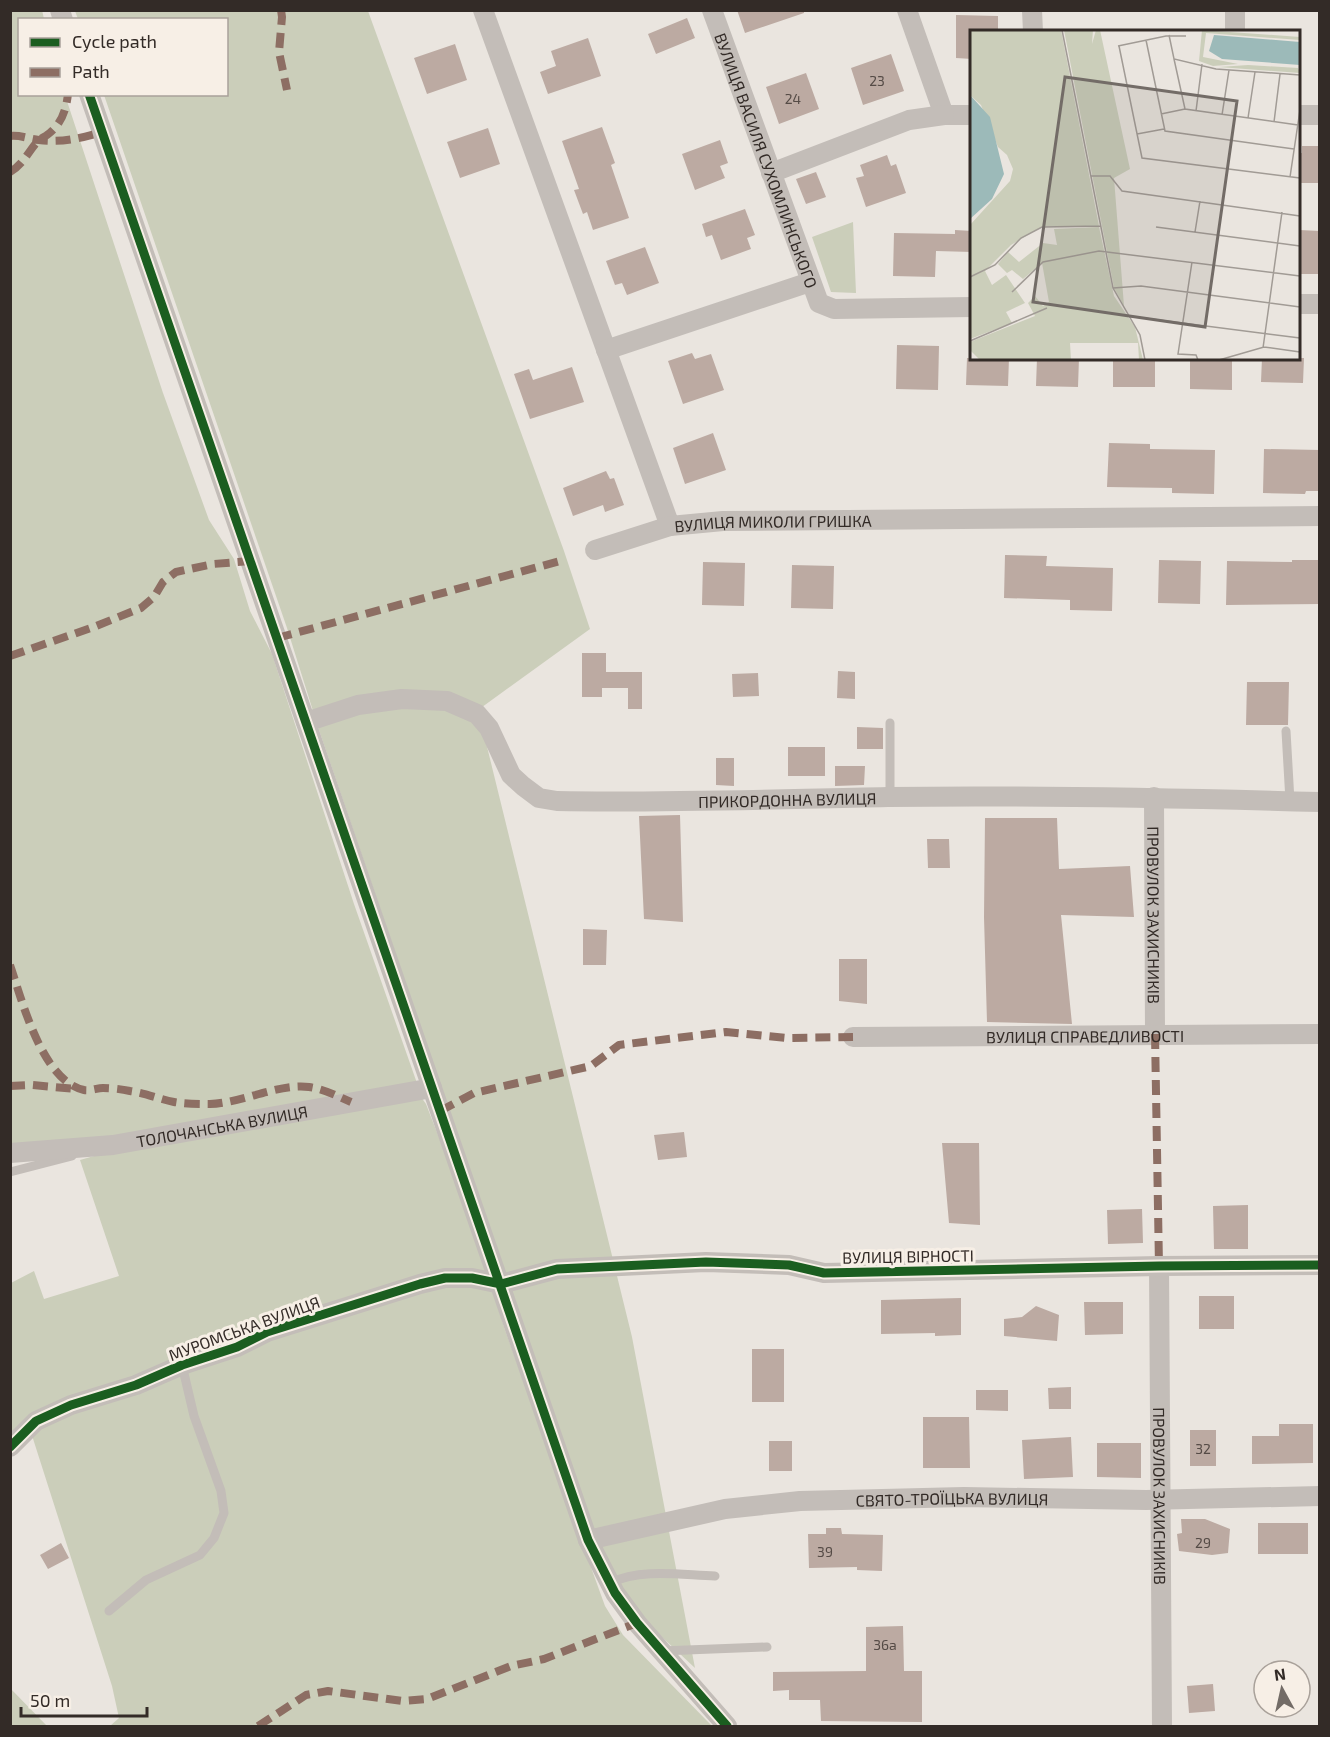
<svg xmlns="http://www.w3.org/2000/svg" width="1330" height="1737" font-family="'Exo 2',sans-serif">
<rect width="100%" height="100%" fill="#eae5df"/>
<!-- green -->
<path fill="#cbceba" d="M42 10 44 19 20 20V94L65 95 163 393 209 520 234 559 250 611 272 654 354 904 418 1086 113 1138 11 1144 10 11Z
M75 11H368L564 551 590 629 478 710 632 1337 695 1668 646 1622 620 1588 598 1545 319 730 287 628 104 95 226 94V20L78 19Z
M853 222 856 293 831 292 812 237Z
M421 1097 426 1104 470 1218 505 1330 605 1606 623 1635 712 1726H110L119 1718 112 1686 28 1423 11 1438V1283L34 1271 44 1299 119 1276 80 1160 115 1150Z
M10 1689H11L47 1726H11Z"/>
<!-- building -->
<path fill="#bcaaa2" d="M737 10H804V13L745 33Z
M956 15 998 16V32H972V59L956 58Z
M687 18 695 38 656 54 648 34Z
M588 38 601 76 548 94 540 72 556 66 551 51Z
M455 44 467 80 427 94 414 58Z
M891 54 904 91 863 105 851 68Z
M806 73 819 109 779 124 766 87Z
M602 127 615 163 611 165 629 218 593 230 587 212 583 214 574 190 579 189 562 141Z
M488 128 500 164 460 178 447 142Z
M720 140 728 163 720 166 725 178 695 190 682 154Z
M1302 146H1320V183H1299V153H1302Z
M887 155 891 166 896 164 906 193 866 207 856 178 864 176 860 165Z
M816 172 826 197 806 204 796 179Z
M745 209 755 235 747 238 751 249 721 260 712 235 706 237 702 224Z
M955 230 972 231V252L936 251 935 277 893 276 894 233 955 234Z
M1299 230 1320 231V274H1299Z
M645 247 659 283 627 295 622 283 615 285 606 261Z
M897 345 939 346 938 390 896 389Z
M692 353 695 359 711 354 724 390 683 404 668 361Z
M967 358H1009L1008 386 966 385Z
M1037 358H1079L1078 387 1036 386Z
M1113 358H1155V387H1113Z
M1190 358H1232V390L1190 389Z
M1262 358H1304L1303 383 1261 382Z
M572 367 584 402 530 419 514 374 529 369 533 380Z
M713 433 726 470 685 484 673 448Z
M1109 443 1150 444V449L1215 450 1214 494 1172 493V488L1107 487Z
M1264 449 1320 450V491H1306L1305 494 1263 493Z
M606 471 610 479 614 478 624 505 605 512 603 505 573 516 563 488Z
M1005 555 1047 556 1046 566 1113 568 1112 611 1070 610V600L1004 598Z
M1159 560 1201 561 1200 604 1158 603Z
M1292 560H1320V604L1226 605 1227 561 1292 562Z
M703 562 745 563 744 606 702 605Z
M792 565 834 566 833 609 791 608Z
M582 653H606V672H642V709H628V688H602V697H582Z
M838 671 855 672V699L837 698Z
M758 673 759 696 733 697 732 674Z
M1247 682H1289L1288 725H1246Z
M857 727 883 728V749H857Z
M788 747H825V776H788Z
M716 758H734V786L716 785Z
M835 766H865L864 785 835 786Z
M680 815 683 922 644 919 639 816Z
M985 818H1057L1059 869 1130 866 1134 917 1061 915 1072 1024 987 1022 984 917Z
M927 839H949L950 868H928Z
M583 929 607 930 606 965H583Z
M839 959H867V1004L839 1001Z
M684 1132 687 1157 658 1160 654 1135Z
M942 1143H979L980 1225 949 1223Z
M1248 1205V1249H1214L1213 1206Z
M1142 1209 1143 1243 1108 1244 1107 1210Z
M1199 1296H1234V1329H1199Z
M961 1298V1335L935 1336V1333L881 1334V1300Z
M1084 1302H1123V1334L1085 1335Z
M1036 1306 1059 1315 1057 1341 1004 1336V1319L1022 1317Z
M752 1349H784V1402H752Z
M1071 1387V1409H1049L1048 1388Z
M976 1390H1008V1411L976 1410Z
M923 1417H969L970 1468H923Z
M1279 1424H1313V1463L1252 1464V1436H1279Z
M1190 1430H1216V1466H1190Z
M1071 1437 1073 1477 1024 1479 1022 1440Z
M769 1441H792V1471H769Z
M1097 1443H1141V1478L1097 1477Z
M1181 1519H1205L1230 1529 1228 1553 1212 1555 1179 1551 1177 1534 1182 1533Z
M1258 1523H1308V1554H1258Z
M826 1528H841L842 1534 883 1535 882 1571 857 1570V1567L809 1568 808 1534H826Z
M61 1543 69 1558 48 1569 40 1555Z
M903 1626 904 1671H922V1722L821 1721 820 1700H789V1690L773 1691V1672L866 1671V1627Z
M1213 1684 1215 1711 1189 1713 1187 1686Z"/>
<g fill="none" stroke-linecap="round" stroke-linejoin="round">
<!-- service -->
<path stroke="#c3bdb8" stroke-width="9" d="M890 723V797
M1286 731 1290 801
M10 1172 72 1156
M610 1583C642 1568 680 1575 715 1576
M109 1611 146 1580 200 1555 214 1538 224 1513 221 1491 194 1416 182 1365
M661 1651 767 1647"/>
<!-- minor -->
<g stroke="#c3bdb8" stroke-width="20">
<path d="M60 10 63 20"/>
<path id="s1" d="M483 10 670 526 723 521 1320 516"/>
<path id="s2" d="M712 10 819 303 834 309 972 307"/>
<path d="M907 10 944 115H972"/>
<path d="M1032 10 1033 32"/>
<path d="M1235 32V10"/>
<path d="M89 94 588 1540 615 1593 637 1623 727 1726"/>
<path d="M1298 115H1320"/>
<path d="M771 173 909 120 944 115"/>
<path d="M1298 304H1320"/>
<path d="M606 350 810 282"/>
<path d="M595 550 670 526"/>
<path id="s3" d="M306 722 358 705 402 699 447 701 477 714 489 728 511 775 523 786 539 798 557 801C667 803 778 799 888 797 1032 795 1176 798 1320 802"/>
<path id="s4" d="M1154 797 1155 1034"/>
<path id="s5" d="M853 1037 1320 1034"/>
<path id="s6" d="M10 1153 113 1145 432 1088"/>
<path id="s7" d="M1159 1266 1162 1726"/>
<path d="M10 1447 36 1421 71 1405 136 1385 182 1365 237 1347 267 1332 420 1284 445 1278H472L501 1284 557 1269 706 1262 789 1265 824 1273 1159 1266 1320 1265"/>
<path id="s8" d="M588 1540 725 1509 800 1501 964 1497 1146 1500 1320 1496"/>
</g>
<!-- quiet -->
<path stroke="#8d6e63" stroke-width="8" stroke-dasharray="15 8" stroke-linecap="butt" d="M281 10 282 17 279 52 287 90
M10 136C21 135 29 139 39 140 62 143 81 138 102 132
M10 172C24 164 29 150 39 140 40 139 46 136 47 135 61 125 66 111 68 94
M277 638 560 561
M10 656 91 628 141 608 154 597 163 582 176 572 213 564 250 561
M10 965C22 1000 42 1081 84 1090 90 1091 97 1088 103 1088 111 1088 121 1089 130 1091 145 1093 159 1099 174 1102 185 1104 199 1104 210 1104 241 1103 280 1083 309 1087 324 1089 337 1096 351 1102
M1155 1034 1159 1266
M10 1086 32 1085 76 1089
M440 1111 474 1093 591 1066 619 1045 726 1032 786 1038 853 1037
M258 1726 306 1695 328 1691 403 1701 427 1699 511 1666 544 1659 637 1623"/>
<defs>
<path id="cycleway" d="M89 94 588 1540 615 1593 637 1623 727 1726
M10 1447 36 1421 71 1405 136 1385 182 1365 237 1347 267 1332 420 1284 445 1278H472L501 1284 557 1269 706 1262 789 1265 824 1273 1159 1266 1320 1265"/>
</defs>
<!-- cycleway casing -->
<use href="#cycleway" stroke="#f7efe6" stroke-width="13"/>
<!-- cycleway -->
<use href="#cycleway" stroke="#1b5e20" stroke-width="9"/>
</g>
<g text-anchor="middle" dominant-baseline="central" stroke-width="6" stroke-linejoin="round" paint-order="stroke">
<!-- number labels -->
<g font-size="14" fill="#554b46">
<text x="877" y="80">23</text>
<text x="793" y="98">24</text>
<text x="1203" y="1448">32</text>
<text x="1203" y="1542">29</text>
<text x="825" y="1551">39</text>
<text x="885" y="1644">36а</text>
</g>
<!-- street labels -->
<g font-size="16" fill="#332b27" stroke="#f7efe6">
<text stroke="none"><textPath href="#s2" startOffset="160">ВУЛИЦЯ ВАСИЛЯ СУХОМЛИНСЬКОГО</textPath></text>
<text stroke="none"><textPath href="#s1" startOffset="652">ВУЛИЦЯ МИКОЛИ ГРИШКА</textPath></text>
<text stroke="none"><textPath href="#s3" startOffset="532">ПРИКОРДОННА ВУЛИЦЯ</textPath></text>
<text stroke="none"><textPath href="#s4" startOffset="118">ПРОВУЛОК ЗАХИСНИКІВ</textPath></text>
<text stroke="none"><textPath href="#s5" startOffset="232">ВУЛИЦЯ СПРАВЕДЛИВОСТІ</textPath></text>
<text stroke="none"><textPath href="#s6" startOffset="214">ТОЛОЧАНСЬКА ВУЛИЦЯ</textPath></text>
<text transform="translate(908 1256) rotate(-1)">ВУЛИЦЯ ВІРНОСТІ</text>
<text transform="translate(244 1328) rotate(-20)">МУРОМСЬКА ВУЛИЦЯ</text>
<text stroke="none"><textPath href="#s7" startOffset="230">ПРОВУЛОК ЗАХИСНИКІВ</textPath></text>
<text stroke="none"><textPath href="#s8" startOffset="368">СВЯТО-ТРОЇЦЬКА ВУЛИЦЯ</textPath></text>
</g>
</g>
<!-- overview -->
<g transform="translate(970 30)">
<rect width="330" height="330" fill="#eae5df"/>
<path d="M1 0H91L129 196H73L41 215 15 241 22 255 36 245 55 273 36 282 42 293 0 309V195L40 151 43 139 37 125 28 117 11 75 0 65ZM94 0H123L122 14 126 0H130L160 139 144 148 154 276 144 258ZM232 0 330 7V10L236 3 233 27 268 34 243 36 229 31ZM278 35 328 38 330 43 249 37ZM129 197 144 266 165 297 173 330H169L168 313H100L101 330H10L0 320V312L65 286 58 273 65 266 73 276 79 272 72 233 53 249 42 240 37 243 28 234 38 222 49 232 73 213 87 215 84 199Z" fill="#cbceba"/>
<path d="M244 5 330 12V35L252 29 239 21ZM0 65 20 87 34 144 22 169 0 189Z" fill="#9cbab9"/>
<path fill="none" stroke="#a19b95" stroke-width="1.5" d="M92 0 143 258 170 305 175 330M199 5 204 29 246 39 330 45M176 10 195 101 324 119M148 16 196 6H216M149 16 172 128 330 148M204 29 215 79 328 95M226 81 232 34M191 84 215 79M252 85 259 40M278 88 285 42M304 92 310 44M167 104 194 99M121 146H140L152 161 330 186M320 147 330 80M186 197 330 216M225 202 230 171M222 232 208 324 226 325 228 330M0 247 25 235 51 208 72 197 131 196M143 258 171 256 330 277M42 262 73 232 129 221 330 246M158 286 330 308M0 311 77 278M293 318 312 182M249 330 294 317 330 322"/>
<path fill="#736c67" fill-opacity="0.15" stroke="#736c67" stroke-width="3" d="M95 47 267 71 235 297 63 272Z"/>
<rect width="330" height="330" fill="none" stroke="#332b27" stroke-width="3"/>
</g>
<!-- border -->
<rect width="1330" height="1737" fill="none" stroke="#332b27" stroke-width="24"/>
<!-- legend -->
<rect x="18" y="18" width="210" height="78" fill="#f7efe6" stroke="#a9a19a" stroke-width="1.5"/>
<rect x="30" y="38" width="30" height="9" fill="#1b5e20" stroke="#a9a19a" stroke-width="1.5"/>
<text x="72" y="48" font-size="18" fill="#332b27">Cycle path</text>
<rect x="30" y="68" width="30" height="9" fill="#8d6e63" stroke="#a9a19a" stroke-width="1.5"/>
<text x="72" y="78" font-size="18" fill="#332b27">Path</text>
<!-- north arrow -->
<g transform="translate(1282 1689) rotate(352)"><circle r="28" fill="#f7efe6" stroke="#a9a19a" stroke-width="1.5"/>
<path d="M0-4.5L10 22L0 15L-10 22Z" fill="#736c67"/>
<text y="-9" font-size="16" font-weight="bold" text-anchor="middle" fill="#332b27">N</text>
</g>
<!-- scale -->
<path d="M21 1707v9h126v-9" fill="none" stroke="#332b27" stroke-width="3"/>
<text x="30" y="1707" font-size="18" fill="#332b27" stroke="#f7efe6" stroke-width="4.5" paint-order="stroke">50 m</text>
</svg>
